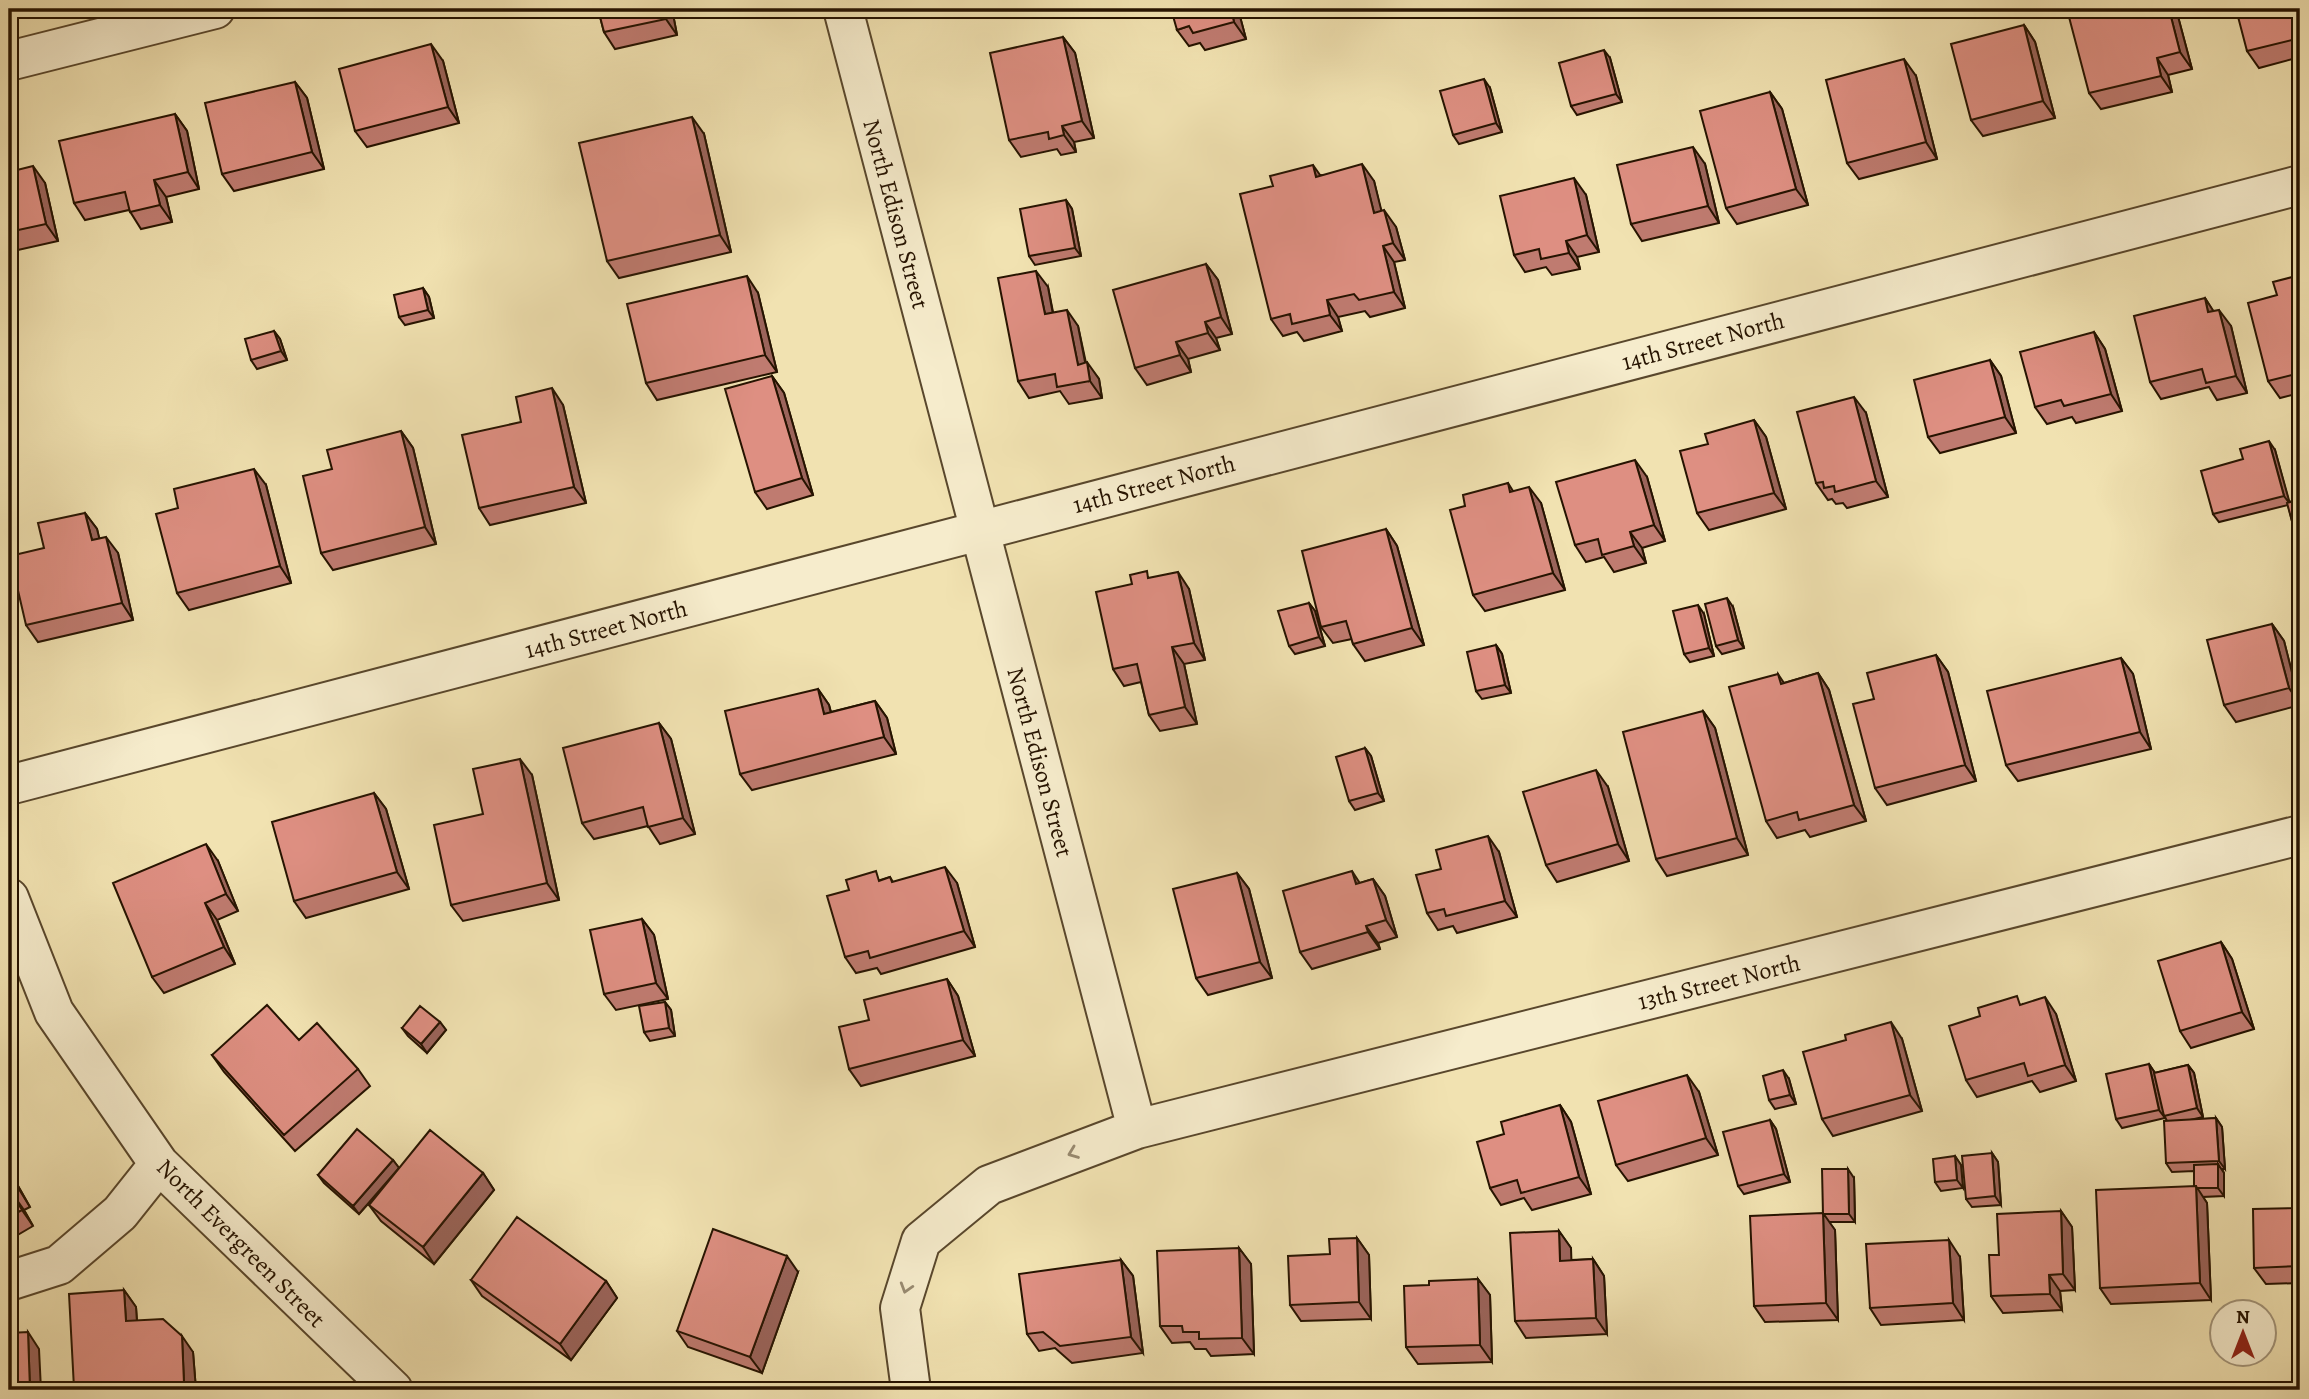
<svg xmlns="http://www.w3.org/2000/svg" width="2309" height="1399" font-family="Alegreya,serif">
<rect width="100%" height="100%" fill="#f1e2b1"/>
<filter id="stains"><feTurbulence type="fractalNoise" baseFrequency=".00286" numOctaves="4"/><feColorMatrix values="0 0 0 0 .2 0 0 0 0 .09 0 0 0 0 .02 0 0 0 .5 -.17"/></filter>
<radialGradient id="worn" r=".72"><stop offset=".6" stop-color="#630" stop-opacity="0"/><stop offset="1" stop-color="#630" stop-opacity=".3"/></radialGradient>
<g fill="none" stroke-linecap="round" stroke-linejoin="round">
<defs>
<path id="minor" d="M843 9 1137 1129
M9 61 215 9
M9 785 2300 185
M9 898 54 1012 159 1164 393 1390
M9 1281 59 1265 120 1213 159 1164
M911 1390 900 1308 921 1241 989 1185 1137 1129 2300 835"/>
</defs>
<!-- minor casing -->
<use href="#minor" stroke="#59472c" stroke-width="42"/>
<!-- minor -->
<use href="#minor" stroke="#f6eccc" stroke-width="38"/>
</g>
<!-- wall -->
<path fill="#bf7b70" stroke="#261300" stroke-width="2" d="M598 9H672L677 35 615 49 604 32Z
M1238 9 1246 39 1205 50 1200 43 1189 46 1177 30Z
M2100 9H2176L2192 69 2168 75 2172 92 2101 109 2089 93Z
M2300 9V57L2259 68 2247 51Z
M2024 25 2035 42 2055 118 1983 136 1971 120Z
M1063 37 1075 53 1094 138 1074 142 1076 152 1061 155 1057 149 1021 157 1009 140Z
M1610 58 1622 102 1577 115 1571 106Z
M443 61 459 123 367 147 355 131Z
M1916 76 1937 159 1859 179 1847 163Z
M295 82 307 98 324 169 234 191 222 174Z
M1490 88 1502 132 1459 144 1453 135Z
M1770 92 1782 109 1808 205 1737 224 1726 208Z
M175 114 187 131 199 189 166 197 172 222 141 229 129 210 85 220 74 203Z
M704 134 731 252 619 278 607 261Z
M1705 164 1719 223 1642 241 1631 224Z
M9 165 13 171 45 183 58 241 9 252Z
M1320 175 1374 181 1381 211 1396 227 1405 260 1394 262 1405 308 1370 317 1365 311 1338 317 1342 331 1304 341 1297 332 1283 336 1271 319Z
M1586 195 1599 252 1577 257 1580 269 1552 275 1546 267 1525 272 1514 255Z
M1066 200 1072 209 1081 256 1035 265 1029 256Z
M1206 264 1218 280 1232 334 1216 338 1220 350 1188 359 1191 372 1147 385 1135 368Z
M2300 275V393L2280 398 2268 381 2277 295Z
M1048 287 1053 312 1078 326 1086 363 1099 379 1102 398 1069 404 1060 391 1029 398 1018 381Z
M423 288 429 297 434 318 405 325 399 317Z
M758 293 777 372 657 400 646 383Z
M2205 298 2213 311 2231 326 2247 393 2217 400 2209 387 2161 399 2150 382Z
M274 331 280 339 287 360 257 369 251 360Z
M2094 332 2105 349 2122 411 2076 423 2072 417 2047 424 2035 407Z
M1990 360 2001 376 2016 433 1940 453 1928 437Z
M772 376 784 393 813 495 767 509 755 492Z
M563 405 586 503 490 525 479 508 521 422Z
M1866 413 1888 497 1847 508 1843 503 1836 504 1832 499 1828 500 1816 483Z
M1754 420 1766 437 1786 509 1709 530 1697 513 1708 444Z
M401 431 413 448 436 544 333 570 321 553 332 469Z
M2275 450 2289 502 2300 499V533L2299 534 2293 525 2288 505 2219 522 2213 514Z
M1647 477 1665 541 1642 548 1646 563 1614 572 1604 557 1586 562 1575 545Z
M1508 483 1513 491 1541 503 1565 590 1485 611 1473 595 1465 506Z
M266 485 291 583 189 610 177 593Z
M85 513 97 529 99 539 118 553 133 620 38 642 26 625Z
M1386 529 1397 546 1424 645 1365 661 1353 644 1352 639 1333 643 1321 627Z
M1151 578 1189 589 1205 660 1184 664 1197 724 1160 731 1149 715 1141 682 1124 686 1113 669 1132 584Z
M1309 603 1315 611 1325 646 1295 654 1289 646Z
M1733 607 1744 648 1722 654 1716 646Z
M1704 614 1714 656 1690 662 1684 654Z
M2272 624 2284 641 2300 705 2236 722 2224 705Z
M1496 645 1502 654 1511 693 1482 699 1476 691Z
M1936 655 1948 672 1976 781 1887 805 1875 788 1874 699Z
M2121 658 2133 674 2151 749 2018 781 2006 765Z
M1818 673 1829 690 1866 821 1810 837 1805 830 1777 838 1766 821 1778 674 1784 683Z
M818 689 829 705 831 712 875 701 887 718 896 754 752 790 740 774Z
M1703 711 1715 728 1748 855 1667 876 1656 859Z
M659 723 671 739 695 834 660 844 648 826 594 839 582 823Z
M1365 748 1371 756 1384 801 1355 810 1349 801Z
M532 775 559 900 463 921 451 905 483 814Z
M1608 787 1629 861 1557 882 1546 865Z
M374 793 386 809 409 889 306 918 294 901Z
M1499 852 1517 917 1457 933 1453 926 1438 930 1427 913Z
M218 861 238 911 217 920 235 964 164 993 152 977Z
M1237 873 1249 889 1272 978 1208 995 1196 978Z
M890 877 893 882 957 883 975 947 881 974 877 968 856 973 845 957 849 890Z
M1373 879 1385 896 1397 937 1378 943 1380 949 1312 969 1300 952 1360 883Z
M642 919 654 935 668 999 616 1010 604 994Z
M2221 942 2232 959 2254 1029 2191 1048 2180 1031Z
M947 979 958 996 975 1056 861 1086 849 1069 869 1020Z
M665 1002 671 1010 675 1036 650 1041 644 1032Z
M2023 1004 2056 1014 2076 1081 2040 1092 2032 1081 1977 1097 1966 1080Z
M440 1022 446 1030 427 1053 408 1036 402 1028Z
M1902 1039 1922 1111 1833 1136 1822 1119Z
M299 1040 358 1069 370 1086 295 1151 224 1072 212 1055Z
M2149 1064 2155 1073 2188 1065 2194 1073 2203 1117 2190 1120 2216 1118 2222 1127 2225 1169H2222L2224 1173V1196L2203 1197 2207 1203 2211 1300 2111 1304 2100 1288 2194 1186V1171L2172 1172 2166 1163 2167 1121 2165 1117V1118L2122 1128 2116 1119Z
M1789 1079 1796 1104 1775 1109 1769 1100Z
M1699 1092 1718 1155 1628 1181 1616 1165Z
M1560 1105 1571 1122 1591 1194 1532 1210 1524 1198 1501 1205 1490 1188 1504 1134Z
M1770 1120 1776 1129 1790 1182 1744 1194 1738 1186Z
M1992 1153 1998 1162 2001 1205 1972 1207 1966 1199Z
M1955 1156 1961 1165 1963 1188 1941 1191 1935 1182Z
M393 1160 399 1168 483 1173 494 1190 434 1264 381 1221 369 1205 394 1175 359 1214 324 1183 318 1175Z
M9 1170 30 1207 24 1210 33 1226 9 1240Z
M1854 1178 1855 1222H1829L1835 1230 1838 1320 1765 1322 1754 1306 1823 1213Z
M2300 1200V1283L2266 1284 2254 1268 2300 1208Z
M2061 1211 2072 1227 2075 1290 2060 1291 2062 1310 2003 1313 1991 1296 1999 1255Z
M1559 1231 1571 1248V1260L1593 1259 1604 1276 1607 1334 1526 1338 1515 1321Z
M1357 1238 1369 1255 1371 1319 1301 1321 1290 1305Z
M1239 1248 1251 1264 1254 1354 1211 1356 1206 1349H1195L1190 1342 1172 1343 1160 1326Z
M1960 1257 1964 1320 1881 1325 1870 1308Z
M1121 1260 1133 1276 1143 1353 1072 1363 1055 1348 1039 1351 1027 1334Z
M798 1272 762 1373 688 1347 677 1331Z
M1478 1279 1490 1295 1492 1362 1418 1364 1406 1347 1429 1285Z
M471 1280 606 1281 617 1298 571 1360 482 1296Z
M124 1290 136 1307 137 1321 193 1352 196 1390H75L74 1388Z"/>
<!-- shaded-wall -->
<path fill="#9b645b" stroke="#261300" stroke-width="2" d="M664 9H672L677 35 666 19Z
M1231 9H1238L1246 39 1234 22Z
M2169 9H2176L2192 69 2180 52Z
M2024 25 2035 42 2055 118 2043 101Z
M1063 37 1075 53 1094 138 1082 121Z
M431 44 443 61 459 123 448 107Z
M1604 50 1610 58 1622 102 1616 94Z
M2157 58 2168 75 2172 92 2161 76Z
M1904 59 1916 76 1937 159 1926 142Z
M1484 79 1490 88 1502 132 1496 123Z
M295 82 307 98 324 169 312 152Z
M1770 92 1782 109 1808 205 1796 189Z
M175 114 187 131 199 189 188 172Z
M692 117 704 134 731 252 720 235Z
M1062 126 1074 142 1076 152 1064 135Z
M1693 147 1705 164 1719 223 1708 206Z
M1362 164 1374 181 1386 229 1374 213Z
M1313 165 1325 182 1316 177Z
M33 166 45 183 58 241 46 224Z
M1574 178 1586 195 1599 252 1587 235Z
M154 180 166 197 172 222 160 205Z
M1066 200 1072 209 1081 256 1075 248Z
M1384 210 1396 227 1405 260 1393 243Z
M1566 241 1577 257 1580 269 1569 253Z
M1383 246 1394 262 1405 308 1394 292Z
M1206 264 1218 280 1232 334 1221 317Z
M1036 271 1048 287 1056 331 1045 314Z
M747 276 758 293 777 372 765 355Z
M423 288 429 297 434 318 428 310Z
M2205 298 2216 315 2208 312Z
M1327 300 1338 317 1342 331 1330 315Z
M1067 310 1078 326 1089 382 1078 365Z
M2219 310 2231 326 2247 393 2236 376Z
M1205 322 1216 338 1220 350 1208 333Z
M274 331 280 339 287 360 281 351Z
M2094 332 2105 349 2122 411 2111 394Z
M1176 342 1188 359 1191 372 1180 355Z
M1990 360 2001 376 2016 433 2005 417Z
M1087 362 1099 379 1102 398 1090 381Z
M772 376 784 393 813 495 802 478Z
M552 388 563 405 586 503 574 487Z
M1854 397 1866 413 1888 497 1876 481Z
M1754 420 1766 437 1786 509 1774 493Z
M401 431 413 448 436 544 425 527Z
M2269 441 2275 450 2290 504 2284 496Z
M1635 460 1647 477 1665 541 1654 525Z
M254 469 266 485 291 583 280 566Z
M1529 487 1541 503 1565 590 1553 573Z
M85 513 97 529 104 557 92 540Z
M1386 529 1397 546 1424 645 1412 628Z
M1630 532 1642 548 1646 563 1634 546Z
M106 537 118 553 133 620 122 603Z
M1178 572 1189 589 1205 660 1194 643Z
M1727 598 1733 607 1744 648 1738 640Z
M1309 603 1315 611 1325 646 1319 637Z
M1698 605 1704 614 1714 656 1709 648Z
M2272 624 2284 641 2300 704 2289 688Z
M1496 645 1502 654 1511 693 1505 685Z
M1172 647 1184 664 1197 724 1185 707Z
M1936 655 1948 672 1976 781 1965 765Z
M2121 658 2133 674 2151 749 2140 732Z
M1818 673 1829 690 1866 821 1854 805Z
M818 689 829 705 835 731 824 714Z
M875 701 887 718 896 754 884 737Z
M1703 711 1715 728 1748 855 1737 838Z
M659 723 671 739 695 834 683 818Z
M1365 748 1371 756 1384 801 1378 793Z
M520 759 532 775 559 900 547 883Z
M1596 770 1608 787 1629 861 1618 844Z
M374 793 386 809 409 889 397 872Z
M1488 836 1499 852 1517 917 1505 901Z
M206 844 218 861 238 911 226 894Z
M945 867 957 883 975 947 964 931Z
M1352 871 1363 888 1356 884Z
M1237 873 1249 889 1272 978 1260 962Z
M1373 879 1385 896 1397 937 1386 920Z
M205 903 217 920 235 964 224 947Z
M642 919 654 935 668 999 656 983Z
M1366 926 1378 943 1380 949 1368 932Z
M2221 942 2232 959 2254 1029 2242 1012Z
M947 979 958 996 975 1056 963 1040Z
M2045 997 2056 1014 2076 1081 2065 1065Z
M665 1002 671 1010 675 1036 669 1028Z
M440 1022 446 1030 427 1053 421 1044Z
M1891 1022 1902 1039 1922 1111 1910 1095Z
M2149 1064 2155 1073 2165 1118 2159 1110Z
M2188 1065 2194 1073 2203 1117 2197 1108Z
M1783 1070 1789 1079 1796 1104 1790 1095Z
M1687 1075 1699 1092 1718 1155 1706 1138Z
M1560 1105 1571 1122 1591 1194 1579 1177Z
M2216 1118 2222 1127 2225 1169 2219 1161Z
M1770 1120 1776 1129 1790 1182 1784 1174Z
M1992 1153 1998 1162 2001 1205 1995 1196Z
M1955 1156 1961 1165 1963 1188 1957 1180Z
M393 1160 399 1168 359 1214 353 1206Z
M2218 1164 2224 1173V1196L2218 1188Z
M1848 1169 1854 1178 1855 1222 1849 1214Z
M9 1170 30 1207 9 1173Z
M483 1173 494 1190 434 1264 423 1247Z
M2196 1186 2207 1203 2211 1300 2200 1283Z
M12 1193 24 1210 33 1226 22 1210Z
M2061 1211 2072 1227 2075 1290 2063 1274Z
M1823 1213 1835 1230 1838 1320 1826 1303Z
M1559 1231 1571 1248 1572 1277 1560 1261Z
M1357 1238 1369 1255 1371 1319 1359 1302Z
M1949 1240 1960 1257 1964 1320 1953 1303Z
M1239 1248 1251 1264 1254 1354 1242 1338Z
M787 1256 798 1272 762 1373 750 1357Z
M1593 1259 1604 1276 1607 1334 1596 1318Z
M1121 1260 1133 1276 1143 1353 1131 1337Z
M2049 1275 2060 1291 2062 1310 2050 1294Z
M1478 1279 1490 1295 1492 1362 1480 1345Z
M606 1281 617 1298 571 1360 560 1344Z
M124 1290 136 1307 138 1338 126 1321Z
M28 1332 39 1349 41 1390H30Z
M182 1336 193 1352 196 1390H190L184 1383Z"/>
<!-- building -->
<path fill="#de8f82" stroke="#261300" stroke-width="2" d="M598 9H664L666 19 604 32Z
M1171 9H1231L1234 22 1193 33 1189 26 1177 30Z
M2100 9H2169L2180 52 2157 58 2161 76 2089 93 2069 17Z
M2236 9H2300V38L2247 51Z
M2024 25 2043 101 1971 120 1951 44Z
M1063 37 1082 121 1062 126 1064 135 1049 139 1048 132 1009 140 990 53Z
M431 44 448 107 355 131 339 69Z
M1604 50 1616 94 1571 106 1559 63Z
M1904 59 1926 142 1847 163 1826 80Z
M1484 79 1496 123 1453 135 1440 91Z
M295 82 312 152 222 174 205 103Z
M1770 92 1796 189 1726 208 1700 111Z
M175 114 188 172 154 180 160 205 130 212 125 192 74 203 59 141Z
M692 117 720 235 607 261 579 143Z
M1693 147 1708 206 1631 224 1617 165Z
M1362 164 1374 213 1384 210 1393 243 1383 246 1394 292 1359 300 1354 294 1327 300 1330 315 1292 324 1290 314 1271 319 1240 194 1273 186 1270 176 1313 165 1316 177Z
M33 166 46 224 9 232V172Z
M1574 178 1587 235 1566 241 1569 253 1541 259 1539 249 1514 255 1500 196Z
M1066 200 1075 248 1029 256 1020 209Z
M1206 264 1221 317 1205 322 1208 333 1176 342 1180 355 1135 368 1113 290Z
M1036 271 1045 314 1067 310 1078 365 1087 362 1090 381 1057 387 1055 374 1018 381 998 278Z
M2300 275V373L2268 381 2248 303 2277 295 2273 282Z
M747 276 765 355 646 383 627 304Z
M423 288 428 310 399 317 394 295Z
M2205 298 2208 312 2219 310 2236 376 2206 383 2202 369 2150 382 2134 316Z
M274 331 281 351 251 360 245 339Z
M2094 332 2111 394 2064 406 2061 400 2035 407 2020 352Z
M1990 360 2005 417 1928 437 1914 380Z
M772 376 802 478 755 492 725 389Z
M552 388 574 487 479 508 462 435 521 422 516 397Z
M1854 397 1876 481 1835 492 1834 486 1824 488 1823 482 1816 483 1797 412Z
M1754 420 1774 493 1697 513 1680 451 1708 444 1705 434Z
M401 431 425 527 321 553 303 476 332 469 327 450Z
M2269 441 2284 496 2213 514 2201 471 2243 459 2240 449Z
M1635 460 1654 525 1630 532 1634 546 1602 555 1598 539 1575 545 1556 482Z
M254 469 280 566 177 593 156 514 178 508 174 489Z
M1508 483 1510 492 1529 487 1553 573 1473 595 1450 510 1465 506 1463 495Z
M2300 499V523L2293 525 2287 503Z
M85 513 92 540 106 537 122 603 26 625 10 556 44 548 38 523Z
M1386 529 1412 628 1353 644 1346 621 1321 627 1302 551Z
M1147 571 1148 578 1178 572 1194 643 1172 647 1185 707 1149 715 1137 664 1113 669 1096 592 1132 584 1130 575Z
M1727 598 1738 640 1716 646 1705 604Z
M1309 603 1319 637 1289 646 1278 611Z
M1698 605 1709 648 1684 654 1673 611Z
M2272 624 2289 688 2224 705 2207 640Z
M1496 645 1505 685 1476 691 1467 652Z
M1936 655 1965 765 1875 788 1853 704 1874 699 1867 673Z
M2121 658 2140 732 2006 765 1987 691Z
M1818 673 1854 805 1799 820 1797 812 1766 821 1729 687 1778 674 1781 684Z
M818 689 824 714 875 701 884 737 740 774 725 711Z
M1703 711 1737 838 1656 859 1623 732Z
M659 723 683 818 648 827 643 807 582 823 563 748Z
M1365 748 1378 793 1349 801 1336 757Z
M520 759 547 883 451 905 434 825 483 814 473 769Z
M1596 770 1618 844 1546 865 1523 792Z
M374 793 397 872 294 901 272 822Z
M1488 836 1505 901 1446 916 1444 909 1427 913 1416 875 1441 869 1436 850Z
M206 844 226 894 205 903 224 947 152 977 113 883Z
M945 867 964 931 870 958 868 951 845 957 827 896 849 890 846 880 876 871 879 881 890 877 892 882Z
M1352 871 1356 884 1373 879 1386 920 1366 926 1368 932 1300 952 1283 891Z
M1237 873 1260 962 1196 978 1173 889Z
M642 919 656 983 604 994 590 930Z
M2221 942 2242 1012 2180 1031 2158 961Z
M2300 942V973L2293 944Z
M947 979 963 1040 849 1069 839 1027 869 1020 864 1000Z
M2017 996 2020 1005 2045 997 2065 1065 2028 1076 2024 1063 1966 1080 1949 1026 1980 1016 1978 1008Z
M665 1002 669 1028 644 1032 639 1006Z
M267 1005 299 1040 317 1023 358 1069 284 1135 212 1055Z
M420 1006 440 1022 421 1044 402 1028Z
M1891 1022 1910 1095 1822 1119 1803 1052 1846 1040 1845 1035Z
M2149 1064 2159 1110 2116 1119 2106 1074Z
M2188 1065 2197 1108 2164 1116 2154 1073Z
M1783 1070 1790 1095 1769 1100 1763 1076Z
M1687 1075 1706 1138 1616 1165 1598 1101Z
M1560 1105 1579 1177 1521 1193 1517 1180 1490 1188 1477 1142 1504 1134 1501 1122Z
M2216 1118 2219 1161 2166 1163 2164 1121Z
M1770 1120 1784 1174 1738 1186 1723 1132Z
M357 1129 393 1160 353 1206 318 1175Z
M430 1130 483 1173 423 1247 369 1205Z
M1992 1153 1995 1196 1966 1199 1962 1156Z
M1955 1156 1957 1180 1935 1182 1933 1159Z
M2218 1164V1188H2197L2196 1186H2194V1165Z
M1822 1169H1848L1849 1214H1823Z
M9 1173 18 1190 12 1193 22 1210 9 1217Z
M2196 1186 2200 1283 2100 1288 2096 1190Z
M2300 1200V1266L2254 1268 2253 1209 2300 1208Z
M2061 1211 2063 1274 2049 1275 2050 1294 1991 1296 1989 1255H1999L1997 1214Z
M1823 1213 1826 1303 1754 1306 1750 1216Z
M517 1217 606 1281 560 1344 471 1280Z
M713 1229 787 1256 750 1357 677 1331Z
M1559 1231 1560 1261 1593 1259 1596 1318 1515 1321 1510 1233Z
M1357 1238 1359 1302 1290 1305 1288 1256 1330 1254 1329 1239Z
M1949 1240 1953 1303 1870 1308 1866 1244Z
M1239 1248 1242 1338 1199 1339V1332H1183L1182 1326H1160L1157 1251Z
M1121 1260 1131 1337 1060 1346 1043 1332 1027 1334 1019 1274Z
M1478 1279 1480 1345 1406 1347 1404 1286 1429 1285V1281Z
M124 1290 126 1321 163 1319 182 1336 184 1383 74 1388 69 1294Z
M28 1332 30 1390H9V1333Z"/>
<!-- one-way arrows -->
<defs><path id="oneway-chevron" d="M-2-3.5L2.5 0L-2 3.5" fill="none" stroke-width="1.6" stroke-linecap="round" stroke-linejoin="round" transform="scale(1.75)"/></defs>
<g stroke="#988a70">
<use href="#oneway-chevron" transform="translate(1073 1153) rotate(159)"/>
<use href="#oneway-chevron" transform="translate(906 1288) rotate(107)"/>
</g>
<g text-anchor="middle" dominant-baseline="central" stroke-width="5" stroke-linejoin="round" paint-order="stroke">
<!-- street labels -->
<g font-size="24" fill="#261300" stroke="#f6eccc">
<text transform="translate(896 214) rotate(75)">North Edison Street</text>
<text transform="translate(1703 341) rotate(-15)">14th Street North</text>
<text transform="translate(1154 484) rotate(-15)">14th Street North</text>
<text transform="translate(606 629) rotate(-15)">14th Street North</text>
<text transform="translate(1040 762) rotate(75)">North Edison Street</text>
<text transform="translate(1719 982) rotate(-14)">13th Street North</text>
<text transform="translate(241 1243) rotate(45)">North Evergreen Street</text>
</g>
</g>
<!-- margin -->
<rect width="2309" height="1399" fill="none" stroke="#f1e2b1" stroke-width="35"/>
<rect x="10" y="10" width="2288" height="1378" fill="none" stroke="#261300" stroke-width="3.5"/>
<rect x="18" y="18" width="2274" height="1364" fill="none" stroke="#261300" stroke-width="2"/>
<!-- north arrow -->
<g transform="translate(2243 1333)"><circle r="33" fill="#f6eccc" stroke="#a3957a" stroke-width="2"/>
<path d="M0-5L12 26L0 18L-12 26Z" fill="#8f2418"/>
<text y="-10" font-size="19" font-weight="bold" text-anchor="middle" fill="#261300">N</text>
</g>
<rect width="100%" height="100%" filter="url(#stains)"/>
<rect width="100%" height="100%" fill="url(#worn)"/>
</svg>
